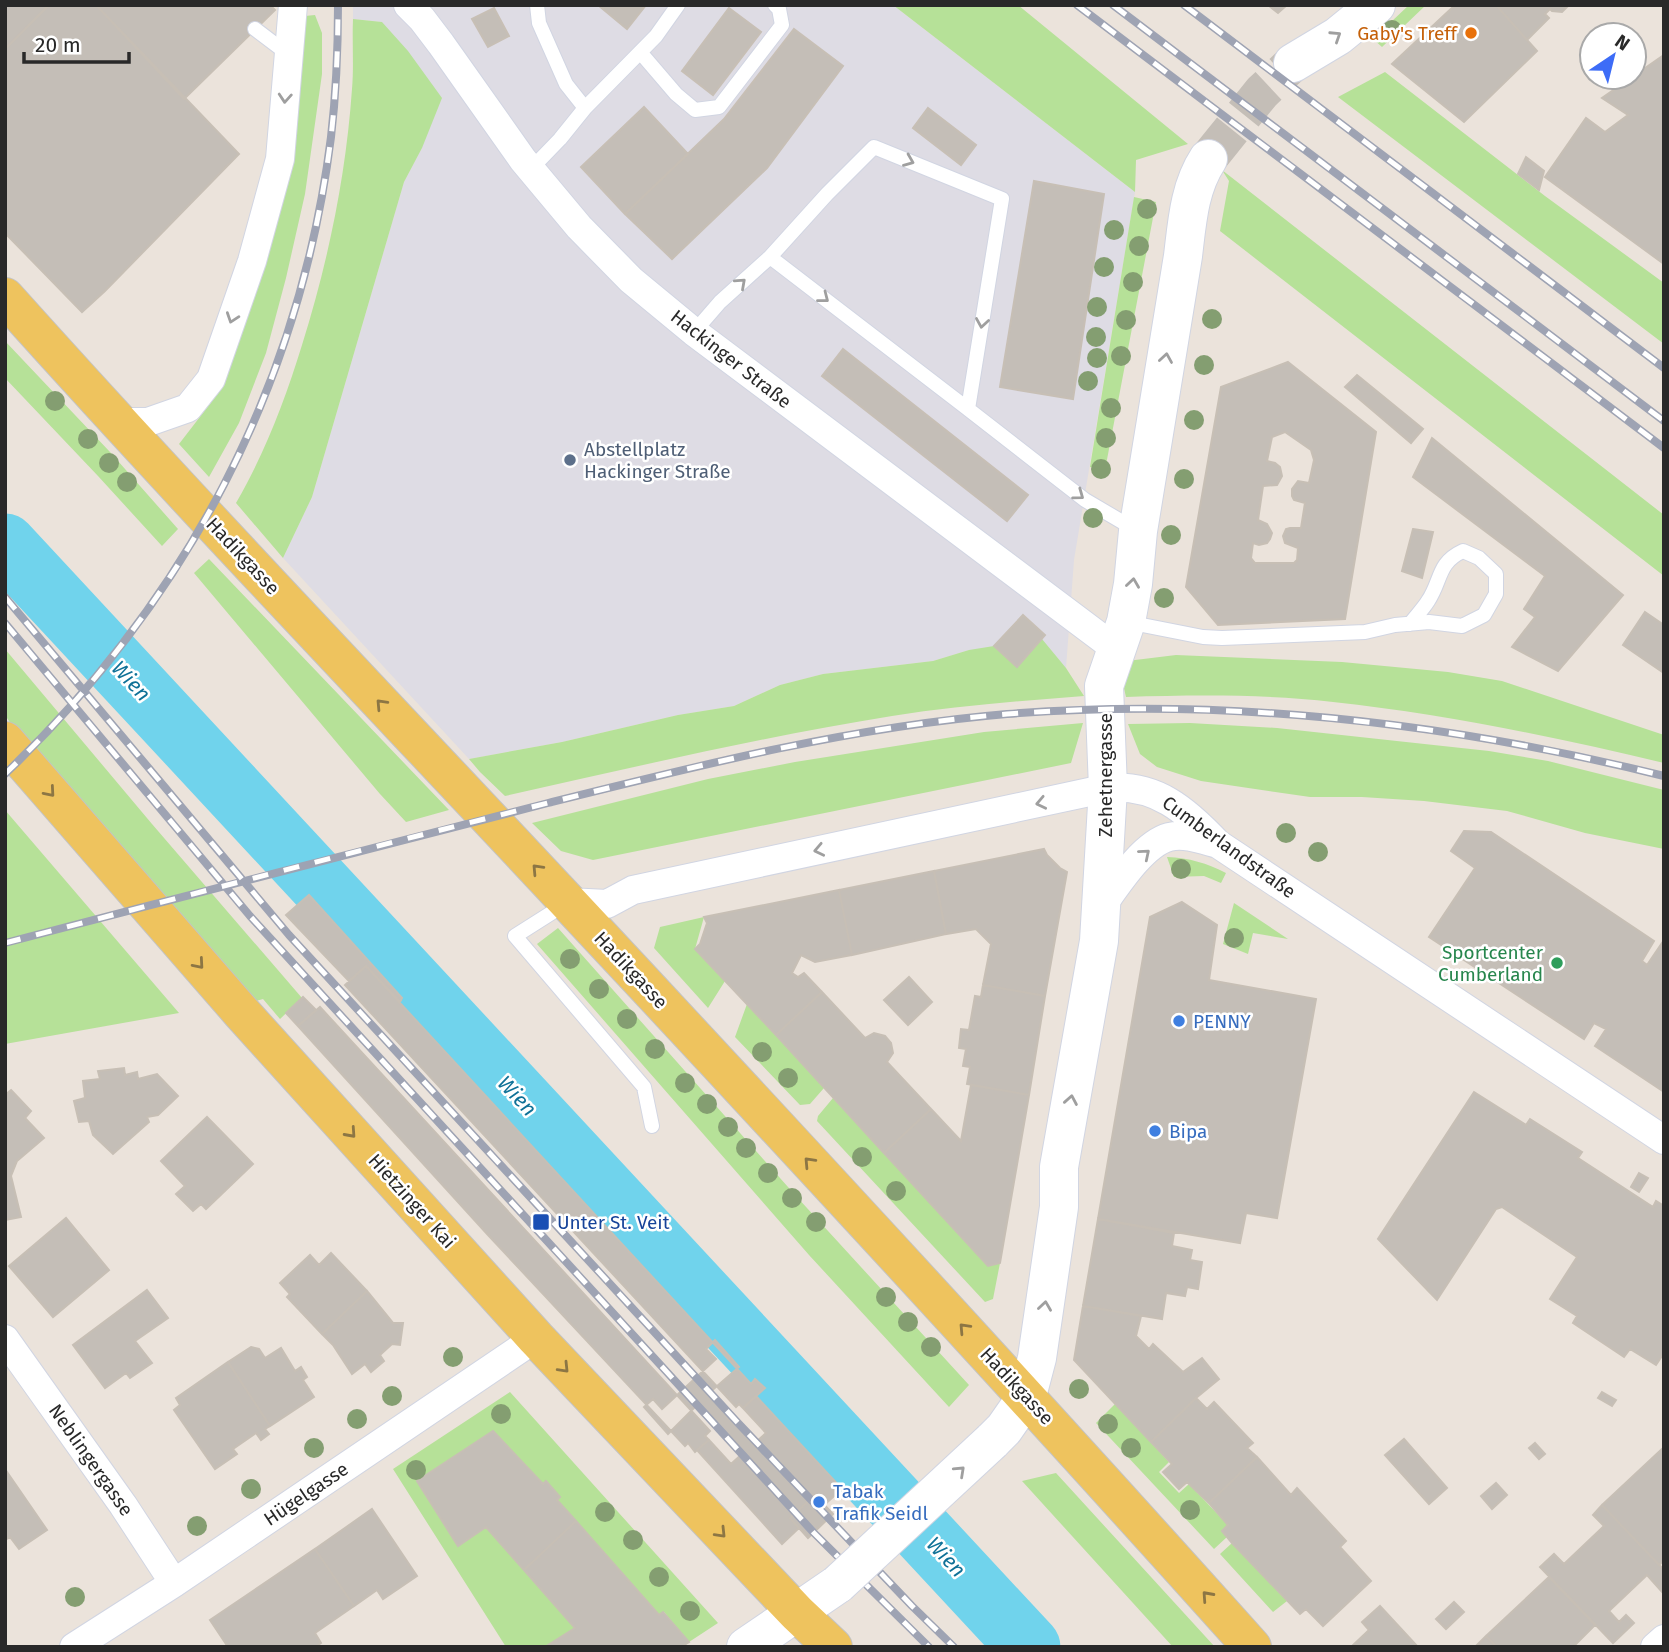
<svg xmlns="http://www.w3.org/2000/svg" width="1669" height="1652" font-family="'Fira Sans',sans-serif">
<rect width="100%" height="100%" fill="#ebe3db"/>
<!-- industrial -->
<path fill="#dedce4" d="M353 5H893L1135 192 1074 560 1066 668 1042 640 1017 667 969 650 933 661 823 674 780 685 734 706 678 715 562 742 469 759 283 558 312 497 404 182 422 148 382 22 353 19Z"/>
<!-- green -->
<path fill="#b6e198" d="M893 5H1018L1188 144 1136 160 1135 192Z
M1409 5H1426L1382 47 1373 39Z
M315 15 322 33V74L305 194 286 278 266 353 239 423 209 477 179 444 223 387 239 341 289 164 300 92 305 16Z
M353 19 382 22 408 51 442 98 422 148 404 182 312 497 283 558 236 503C265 453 285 400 302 345 328 262 346 176 352 89 354 66 352 42 353 19Z
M1385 72 1545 196 1664 283V344L1338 97Z
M1222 170 1664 515V576L1220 231 1229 181Z
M1134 197 1156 202 1105 470 1090 467Z
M5 341 110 452 178 529 162 546 98 476 5 378Z
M209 559 449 810 406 822 380 794 194 573Z
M1042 639 1066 668 1084 696C1020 701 956 706 892 716 762 737 634 767 505 796L480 772 469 759 562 742 678 715 734 706 780 685 823 674 933 661 969 650 994 646 1017 666Z
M5 649 152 824 302 998 280 1019 263 999 256 1001 15 730 5 715Z
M1176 655 1342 662 1448 672 1502 681 1664 735V763C1555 737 1445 714 1333 702 1264 694 1195 695 1126 697L1123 684 1127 661Z
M1083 723 1071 763 593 860 561 851 532 823 708 779 795 762 984 732Z
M1190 723 1277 728 1489 751 1548 761 1664 790V849L1585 833 1507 811 1424 801 1362 797H1310L1201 781 1157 767 1140 754 1128 724Z
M5 810 179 1013 5 1044Z
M1167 857C1189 858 1207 863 1226 873L1221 883 1204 876 1174 877Z
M1234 903 1288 939 1253 933 1248 954 1223 944Z
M704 917 695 949 725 981 708 1008 654 948 660 927Z
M558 928 796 1196 969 1385 949 1407 809 1255 537 944Z
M747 1004 824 1088 810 1104 800 1105 735 1037Z
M833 1098 988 1266 1000 1263 993 1299 985 1302 817 1121 818 1116Z
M510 1392 718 1623 689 1642 664 1612 659 1615 557 1500 559 1497 546 1481 460 1544 486 1527 575 1628 545 1647H506L393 1469Z
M1115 1404 1169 1462 1159 1472 1179 1493 1189 1484 1228 1525 1227 1537 1214 1549 1096 1423Z
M1056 1473 1215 1647H1173L1022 1481Z
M1232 1543 1287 1601 1273 1612 1220 1554Z"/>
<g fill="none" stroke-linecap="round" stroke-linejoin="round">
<!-- river -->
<path stroke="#70d3ec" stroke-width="63" d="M5 545 1029 1647"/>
</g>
<!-- building -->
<path fill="#c4beb7" stroke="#c7bfb5" stroke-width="2" fill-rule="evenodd" d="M5 5H49L5 49Z
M49 5H96L239 154 105 291 82 312 5 233V49Z
M96 5H270L275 10 184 99Z
M598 5H646L627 29Z
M1268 5H1287L1278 13Z
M1455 5H1496L1537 51 1464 122 1392 64Z
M1496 5H1569L1562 12 1552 11 1550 9 1545 14 1549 18 1527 40Z
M494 8 509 36 488 47 472 19Z
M729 8 761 32 713 95 682 71Z
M794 29 843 66 767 168 672 259 625 214 724 119Z
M1664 55V264L1545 177 1586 118 1605 132 1628 115 1602 98Z
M644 107 688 154 625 214 581 167Z
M928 108 976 145 961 165 913 128Z
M1526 157 1544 171 1539 190 1518 174Z
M1034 181 1104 194 1073 399 1000 387Z
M843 349 1028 495 1007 521 822 376Z
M1288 362 1376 432 1345 619 1218 625 1186 587 1221 387ZM1285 432 1311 450 1314 460 1309 483 1298 481 1292 489V496L1294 500 1305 503 1301 528H1290L1286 529 1283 536 1285 543 1298 548 1297 560 1294 563H1255L1251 558 1253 543 1259 545 1267 543 1270 539 1272 533 1267 524 1258 520 1263 486 1277 485 1282 476 1280 467 1275 463 1267 461 1272 437Z
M1357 375 1423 429 1411 443 1345 387Z
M1432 438 1623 595 1558 671 1512 647 1535 617 1524 609 1545 576 1413 477Z
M1413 529 1433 532 1422 578 1402 571Z
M1645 612 1664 625V673L1623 645Z
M1023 615 1045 635 1017 667 994 646Z
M1464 831 1491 832 1654 941 1642 961 1647 965 1664 940V1092L1595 1046 1606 1029 1594 1023 1584 1039 1429 937 1475 868 1451 851Z
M1044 849 1047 855 1060 868 1067 872 1045 996 983 985 991 944 976 929 946 934 934 871Z
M934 871 946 934 852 955 839 890Z
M839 890 852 955 815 962 801 955 792 973 798 977 804 973 822 992 776 1035 695 949 700 944 707 923 704 917Z
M309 895 402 998 400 1002 366 966 349 981 286 915Z
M1182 902 1217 925 1209 980 1316 999 1277 1218 1246 1213 1240 1243 1098 1219 1150 917Z
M366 966 751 1384 755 1379 765 1388 743 1408 739 1404 736 1407 345 985Z
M909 977 932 1002 908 1025 884 1000Z
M983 985 1045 996 1029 1095 967 1084 970 1067 963 1066 966 1049 959 1048 961 1029 969 1030 975 996 981 997Z
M822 992 865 1038 874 1033 885 1036 891 1043 893 1053 887 1062 931 1109 884 1153 776 1035Z
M303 997 316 1010 298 1026 286 1013Z
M320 1007 710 1431 705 1436 709 1440 697 1450 695 1452 688 1443 685 1446 488 1235 298 1026Z
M124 1068 125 1075 137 1072 138 1079 157 1074 178 1096 158 1115 147 1117 149 1122 113 1154 93 1135 89 1121 79 1122 74 1101 85 1098 83 1081 100 1079 98 1071Z
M971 1085 1029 1095 1000 1263 988 1266 884 1153 931 1109 961 1141Z
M11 1090 31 1111 25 1118 44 1138 17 1161 11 1176 21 1217 5 1220V1095Z
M1474 1092 1526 1125 1530 1119 1582 1152 1578 1158 1653 1207 1656 1201 1664 1206V1353L1656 1365 1630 1349 1624 1357 1573 1323 1577 1316 1550 1299 1577 1257 1502 1207 1496 1209 1437 1300 1378 1239Z
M207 1117 253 1164 206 1209 201 1204 193 1211 176 1194 185 1186 161 1161Z
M1639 1173 1648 1178 1639 1192 1631 1187Z
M66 1218 109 1270 53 1317 9 1266Z
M1098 1219 1174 1233 1172 1246 1192 1250 1190 1260 1202 1262 1198 1289 1187 1287 1185 1296 1166 1293 1162 1319 1083 1306Z
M331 1253 367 1291 322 1334 287 1297 290 1294 280 1283 310 1255 319 1265Z
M147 1290 168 1318 135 1341 152 1363 130 1378 126 1373 105 1388 73 1345Z
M367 1291 393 1323H403L400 1345 392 1344 380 1355 384 1361 371 1372 365 1364 352 1374 333 1345 322 1334Z
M1083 1306 1141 1316 1136 1336 1149 1349 1153 1344 1183 1372 1202 1358 1219 1379 1196 1398 1151 1442 1074 1360Z
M715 1340 739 1367 709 1393 755 1443 766 1433 743 1408 756 1396 842 1489 824 1505 815 1495 790 1518 799 1528 782 1544 697 1450 709 1440 731 1464 742 1454 697 1405 668 1434 644 1407 653 1399 662 1409 716 1359 706 1349Z
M251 1347 259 1349 265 1358 281 1348 295 1371 301 1367 307 1377 303 1380 314 1397 270 1426 228 1362Z
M228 1362 270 1426 265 1429 269 1434 261 1440 256 1433 233 1449 237 1454 215 1469 174 1410 180 1405 176 1398Z
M1602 1392 1616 1400 1612 1406 1598 1398Z
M1196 1398 1207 1409 1214 1402 1253 1443 1247 1448 1257 1457 1209 1503 1187 1482 1179 1489 1163 1472 1172 1464 1151 1442Z
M493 1431 543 1484 546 1481 560 1497 557 1500 576 1521 524 1570 486 1527 458 1546 417 1481Z
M1404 1439 1447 1488 1429 1504 1385 1455Z
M1535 1443 1545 1454 1539 1459 1529 1448Z
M1664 1447V1560L1659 1565 1602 1505Z
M1257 1457 1291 1495 1297 1488 1346 1541 1340 1547 1371 1581 1323 1626 1306 1609 1300 1614 1232 1543 1222 1531 1228 1525 1209 1503Z
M5 1469 47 1530 19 1549 10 1537 5 1540Z
M1496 1483 1507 1495 1492 1509 1481 1496Z
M815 1495 833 1514 808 1538 790 1518Z
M1602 1505 1664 1570 1663 1593 1647 1575 1609 1611 1619 1622 1626 1615 1634 1623 1613 1643 1540 1567 1554 1554 1564 1564 1604 1526 1593 1515Z
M372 1509 417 1576 383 1599 377 1590 354 1606 315 1549Z
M576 1521 659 1615 663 1612 689 1642 681 1647H545L575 1628 524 1570Z
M315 1549 354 1606 315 1633 321 1643 315 1647H228L210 1620Z
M1549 1577 1595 1625 1574 1646 1575 1647H1497L1486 1636Z
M1454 1602 1464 1612 1446 1629 1436 1619Z
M1380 1606 1418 1647H1351L1369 1630 1362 1622Z
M1486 1636 1497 1647H1475Z"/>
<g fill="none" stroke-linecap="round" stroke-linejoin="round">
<!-- secondary-tunnel -->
<path stroke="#c4beb7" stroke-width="38" stroke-dasharray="38 19" stroke-linecap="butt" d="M1208 159 1262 92 1293 63"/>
<defs>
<path id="lane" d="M537 5 539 23 566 84 585 108
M255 29 288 54
M640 52 676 94 695 110 719 107 782 25 779 9 775 5
M531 169 560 139 585 108 656 36 678 5
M770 257 968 409
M694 332 720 302 770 257 827 194 874 147 1002 199 968 409 1085 500 1136 530
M1127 622 1203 637 1222 638 1365 632 1395 625 1429 622 1462 626 1484 615 1496 594V574L1479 558 1463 551C1437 563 1442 580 1428 601 1423 609 1416 616 1410 624
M567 903 515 936 644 1087 652 1126"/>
<path id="street" d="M408 5 422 19 441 44 523 160 579 227 631 280 694 332 1116 649
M118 422H148L188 408 211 379 252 261 280 159 293 5
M568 902 607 904 633 890 1108 788C1156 784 1186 810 1218 844L1664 1140
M1102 906C1117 885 1143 844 1169 837 1185 833 1203 840 1218 844
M5 1339 123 1505 174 1583
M74 1647 174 1583 536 1338
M1655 1647 1664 1639"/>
<path id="secondary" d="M1293 63 1338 36 1376 5
M992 1441 1004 1429 1027 1396 1037 1358 1059 1207V1167L1099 941 1108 788 1104 686 1126 622 1133 584 1138 531 1183 256C1187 223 1189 188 1208 159
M746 1647 838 1584"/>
<path id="primary" d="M5 297C188 501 378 699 565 899 796 1146 1026 1395 1252 1647
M5 741 241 1012 536 1338 797 1613 833 1647"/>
</defs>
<!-- lane casing -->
<use href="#lane" stroke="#d1d5e2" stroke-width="16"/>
<!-- street casing -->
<use href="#street" stroke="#d1d5e2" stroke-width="30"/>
<!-- secondary casing -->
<use href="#secondary" stroke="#d1d5e2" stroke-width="40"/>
<!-- primary casing -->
<use href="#primary" stroke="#c3c3c3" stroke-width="40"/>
<!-- lane -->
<use href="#lane" stroke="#fff" stroke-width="14"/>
<!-- street -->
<use href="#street" stroke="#fff" stroke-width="28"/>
<!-- secondary -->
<use href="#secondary" stroke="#fff" stroke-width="38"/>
<!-- primary -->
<use href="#primary" stroke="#eec35e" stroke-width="38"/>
<defs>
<path id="rail" d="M1077 5 1664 448
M1113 5 1664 421
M1184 5 1664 368
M5 597 289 935 738 1423 912 1606 954 1647
M5 623 250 916 814 1533 929 1647
M5 774C186 601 300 386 331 137 336 94 338 49 338 5
M5 943C186 896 367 848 548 803 700 765 851 727 1007 714 1227 697 1450 723 1664 776"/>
</defs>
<!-- rail casing -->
<use href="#rail" stroke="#9ea3b3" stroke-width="8"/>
<!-- rail -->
<use href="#rail" stroke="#fff" stroke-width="5" stroke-dasharray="16" stroke-linecap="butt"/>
<defs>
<path id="secondary-bridge" d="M838 1584 992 1441"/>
</defs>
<!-- secondary-bridge casing -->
<use href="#secondary-bridge" stroke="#d1d5e2" stroke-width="40" stroke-linecap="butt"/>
<!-- secondary-bridge -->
<use href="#secondary-bridge" stroke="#fff" stroke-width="38"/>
</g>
<!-- trees -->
<g fill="#849e71">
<circle cx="1392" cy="30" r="10"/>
<circle cx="1147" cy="209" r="10"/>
<circle cx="1114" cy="230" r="10"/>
<circle cx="1139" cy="246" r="10"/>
<circle cx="1104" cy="267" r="10"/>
<circle cx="1133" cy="282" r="10"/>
<circle cx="1097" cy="307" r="10"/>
<circle cx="1212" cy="319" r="10"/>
<circle cx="1126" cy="320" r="10"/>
<circle cx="1096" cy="337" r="10"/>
<circle cx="1121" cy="356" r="10"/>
<circle cx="1097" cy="358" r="10"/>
<circle cx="1204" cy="365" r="10"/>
<circle cx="1088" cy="381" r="10"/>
<circle cx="55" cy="401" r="10"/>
<circle cx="1111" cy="408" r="10"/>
<circle cx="1194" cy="420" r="10"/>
<circle cx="1106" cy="438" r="10"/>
<circle cx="88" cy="439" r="10"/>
<circle cx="109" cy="463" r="10"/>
<circle cx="1101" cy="469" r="10"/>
<circle cx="1184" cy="479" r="10"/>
<circle cx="127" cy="482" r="10"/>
<circle cx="1093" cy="518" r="10"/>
<circle cx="1171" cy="535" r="10"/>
<circle cx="1164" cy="598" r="10"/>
<circle cx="1286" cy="833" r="10"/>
<circle cx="1318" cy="852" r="10"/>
<circle cx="1181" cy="869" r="10"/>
<circle cx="1234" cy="938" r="10"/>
<circle cx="570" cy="959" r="10"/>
<circle cx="599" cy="989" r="10"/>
<circle cx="627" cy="1019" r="10"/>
<circle cx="655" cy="1049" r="10"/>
<circle cx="762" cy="1052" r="10"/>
<circle cx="788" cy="1078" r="10"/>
<circle cx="685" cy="1083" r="10"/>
<circle cx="707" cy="1104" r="10"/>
<circle cx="728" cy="1127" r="10"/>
<circle cx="746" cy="1148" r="10"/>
<circle cx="862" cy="1157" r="10"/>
<circle cx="768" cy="1173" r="10"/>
<circle cx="896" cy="1191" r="10"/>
<circle cx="792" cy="1198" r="10"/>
<circle cx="816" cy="1222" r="10"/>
<circle cx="886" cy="1297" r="10"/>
<circle cx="908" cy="1322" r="10"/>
<circle cx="931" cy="1347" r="10"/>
<circle cx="453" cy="1357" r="10"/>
<circle cx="1079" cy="1389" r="10"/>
<circle cx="392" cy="1396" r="10"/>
<circle cx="501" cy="1414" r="10"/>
<circle cx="357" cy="1419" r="10"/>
<circle cx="1108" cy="1424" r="10"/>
<circle cx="314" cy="1448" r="10"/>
<circle cx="1131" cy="1448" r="10"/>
<circle cx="416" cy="1470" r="10"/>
<circle cx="251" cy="1489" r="10"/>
<circle cx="1190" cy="1510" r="10"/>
<circle cx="605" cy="1512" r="10"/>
<circle cx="197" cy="1526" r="10"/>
<circle cx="633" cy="1540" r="10"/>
<circle cx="659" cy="1577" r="10"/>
<circle cx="75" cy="1597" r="10"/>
<circle cx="690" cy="1611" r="10"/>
</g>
<!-- one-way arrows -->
<defs><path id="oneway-chevron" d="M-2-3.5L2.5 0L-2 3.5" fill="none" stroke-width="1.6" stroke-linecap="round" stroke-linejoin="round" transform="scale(1.75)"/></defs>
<g stroke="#9f9f9f">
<use href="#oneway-chevron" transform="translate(1336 36) rotate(-33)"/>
<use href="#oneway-chevron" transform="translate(285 98) rotate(94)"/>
<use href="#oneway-chevron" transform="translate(909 161) rotate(22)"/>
<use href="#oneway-chevron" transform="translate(741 283) rotate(-42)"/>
<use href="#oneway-chevron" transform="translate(824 298) rotate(38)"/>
<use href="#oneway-chevron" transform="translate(232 318) rotate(109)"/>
<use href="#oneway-chevron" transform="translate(982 323) rotate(99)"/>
<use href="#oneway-chevron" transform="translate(1166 358) rotate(-81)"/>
<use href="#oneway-chevron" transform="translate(1079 495) rotate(36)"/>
<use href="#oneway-chevron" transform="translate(1133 583) rotate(-82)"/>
<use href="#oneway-chevron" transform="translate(1041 803) rotate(168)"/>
<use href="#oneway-chevron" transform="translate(819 850) rotate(168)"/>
<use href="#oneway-chevron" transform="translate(1145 854) rotate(-40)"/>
<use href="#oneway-chevron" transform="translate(1071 1100) rotate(-80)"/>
<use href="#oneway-chevron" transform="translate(1045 1306) rotate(-82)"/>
<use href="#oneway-chevron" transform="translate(960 1471) rotate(-43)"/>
</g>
<g stroke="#8c7644">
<use href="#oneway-chevron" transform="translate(381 704) rotate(-133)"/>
<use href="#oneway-chevron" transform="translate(50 792) rotate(49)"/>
<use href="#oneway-chevron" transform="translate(537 869) rotate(-133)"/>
<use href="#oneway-chevron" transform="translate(199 964) rotate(49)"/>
<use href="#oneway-chevron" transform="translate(351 1133) rotate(48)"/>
<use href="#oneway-chevron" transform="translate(809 1162) rotate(-133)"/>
<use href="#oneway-chevron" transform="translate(964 1328) rotate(-133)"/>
<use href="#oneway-chevron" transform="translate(564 1368) rotate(46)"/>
<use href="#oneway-chevron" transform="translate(721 1533) rotate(46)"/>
<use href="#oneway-chevron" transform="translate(1207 1596) rotate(-132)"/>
</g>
<!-- markers -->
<circle fill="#e8710a" stroke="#fff" stroke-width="2.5" cx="1471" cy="33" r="7"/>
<circle fill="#5c6f8a" stroke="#fff" stroke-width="2.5" cx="570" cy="460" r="7"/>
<circle fill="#2e9e5b" stroke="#fff" stroke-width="2.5" cx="1557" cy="963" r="7"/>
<g fill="#3f7fe0" stroke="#fff" stroke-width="2.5">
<circle cx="1179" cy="1021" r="7"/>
<circle cx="1155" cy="1131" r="7"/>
<circle cx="819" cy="1502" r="7"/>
</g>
<rect fill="#1a4fb4" stroke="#fff" stroke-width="2.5" x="532" y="1213" width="18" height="18" rx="3.5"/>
<g text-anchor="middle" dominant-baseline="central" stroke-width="5" stroke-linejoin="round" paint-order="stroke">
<!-- food labels -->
<g font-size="19" fill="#c56008" stroke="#fff" text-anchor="end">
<text x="1457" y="33">Gaby's Treff</text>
</g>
<!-- street labels -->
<g font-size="19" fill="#292929" stroke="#fff">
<text transform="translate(731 359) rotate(38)">Hackinger Straße</text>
<text transform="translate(243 556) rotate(47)">Hadikgasse</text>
<text transform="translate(1105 775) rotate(-90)">Zehetnergasse</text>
<text transform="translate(1229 847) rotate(36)">Cumberlandstraße</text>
<text transform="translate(631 970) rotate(47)">Hadikgasse</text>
<text transform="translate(412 1201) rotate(48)">Hietzinger Kai</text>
<text transform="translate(1017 1386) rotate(47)">Hadikgasse</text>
<text transform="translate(91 1460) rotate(55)">Neblingergasse</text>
<text transform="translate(306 1494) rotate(-34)">Hügelgasse</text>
</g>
<!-- service labels -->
<g font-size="19" fill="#4e5e75" stroke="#fff" text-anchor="start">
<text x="584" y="449">Abstellplatz<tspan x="584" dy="22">Hackinger Straße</tspan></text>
</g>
<!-- leisure labels -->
<g font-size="19" fill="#27864d" stroke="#fff" text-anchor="end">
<text x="1543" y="952">Sportcenter<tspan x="1543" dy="22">Cumberland</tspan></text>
</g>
<!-- shop labels -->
<g font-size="19" fill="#366cbe" stroke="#fff" text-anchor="start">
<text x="1193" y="1021">PENNY</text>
<text x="1169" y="1131">Bipa</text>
<text x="833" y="1491">Tabak<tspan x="833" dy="22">Trafik Seidl</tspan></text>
</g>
<!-- transit labels -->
<g font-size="19" fill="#164399" stroke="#fff" text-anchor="start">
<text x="557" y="1222">Unter St. Veit</text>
</g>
<!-- water labels -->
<g font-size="21" font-style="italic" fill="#0f7197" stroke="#fff">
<text transform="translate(131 681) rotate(47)">Wien</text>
<text transform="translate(517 1096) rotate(47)">Wien</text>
<text transform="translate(946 1557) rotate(47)">Wien</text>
</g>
</g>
<!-- border -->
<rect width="1669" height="1652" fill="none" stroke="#292929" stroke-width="14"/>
<!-- north arrow -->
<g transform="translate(1613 56) rotate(35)"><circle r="33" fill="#ffffff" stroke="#a9a9a9" stroke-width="2"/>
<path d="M0-5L12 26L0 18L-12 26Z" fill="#3d6cf7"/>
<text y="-10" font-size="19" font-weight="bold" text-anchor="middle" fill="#292929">N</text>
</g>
<!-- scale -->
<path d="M24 52v10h105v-10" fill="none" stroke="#292929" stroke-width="3.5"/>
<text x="35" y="52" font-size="21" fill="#292929" stroke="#ffffff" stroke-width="5" paint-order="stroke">20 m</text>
</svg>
